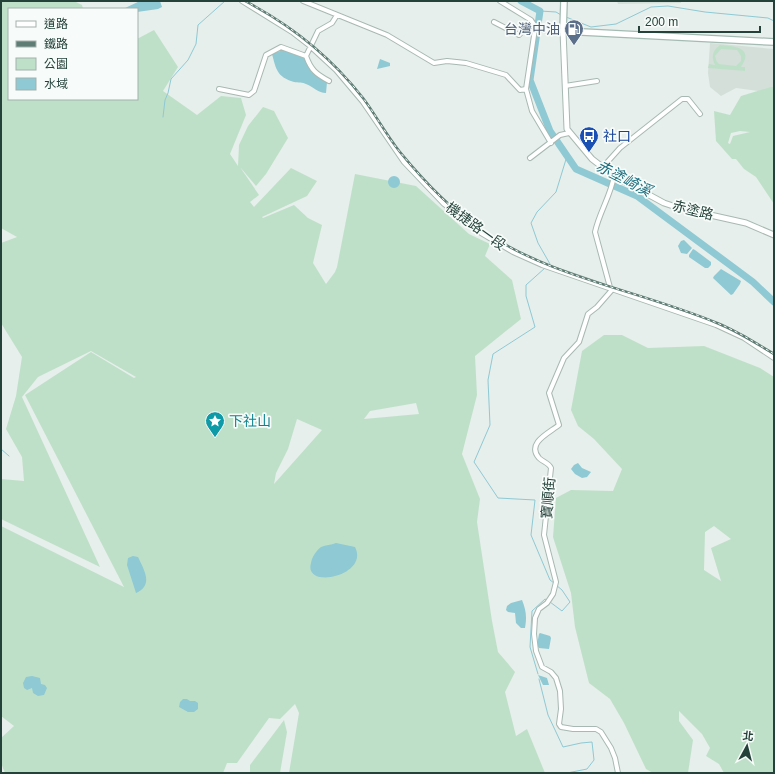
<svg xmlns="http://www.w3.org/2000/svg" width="775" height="774" font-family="Arial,'Noto Sans TC',sans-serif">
<rect width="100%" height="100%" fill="#e6efeb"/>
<!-- built -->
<path fill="#d4dfda" d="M617 1H681V3L618 4Z
M710 43 774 49V85L766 92 736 88 721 96 710 87 708 73Z"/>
<!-- green -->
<path fill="#bfe0c8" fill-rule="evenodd" d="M1 1H74L82 5 83 9H9V99H137V39L154 30 178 67 163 91 197 115 221 96 241 98 246 115 230 154 238 166 239 145 248 126 263 107 274 111 288 138 266 174 256 186 240 167 259 195 250 202 254 207 291 168 317 181 307 196 262 217 263 218 294 205 308 218 322 225 313 263 326 284 335 272 337 267 355 174 416 186 469 234 490 244 485 256 512 280 521 319 475 356 477 395 462 454 480 499 477 522 492 621 498 652 515 672 505 692 516 736 527 729 545 773H289L299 713 295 704 280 719 269 718 237 763H227L223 773H5L1 763V738L14 726 1 716V526L124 587 25 395 91 352 134 378 136 377 91 351 38 377 22 397 100 567 1 519V479L24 481 22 457 6 429 16 396 22 357 1 323V243L17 237 1 228ZM416 403 419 414 364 419 370 411ZM297 419 322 430 274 484 276 473 288 449Z
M720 45C733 46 755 47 741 67H745V71L708 68 709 64 715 65C711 57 712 51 720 45ZM721 49 737 50 741 56V61L736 66 719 64 717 62 715 56Z
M774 86V204L756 177 744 169 736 159H732L716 141 714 111 730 115 741 96ZM740 131 750 132 733 136 730 144 728 143 731 133Z
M604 335H622L648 348 704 346 760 368 774 377V773H724L719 764 706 756 710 748 702 734 679 711V721L693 740 688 773H653L646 769 624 723 610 699 589 683 575 627 571 593 553 537 556 498 571 490 613 491 622 469 594 439 578 426 571 410 582 351ZM714 526 731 539 711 548 721 581 704 570 705 532Z
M284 720 287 732 280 773H250V765Z"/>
<!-- water -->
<path fill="#8ec9d4" d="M140 1H160L162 7 158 9 137 12V9H123Z
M283 50 304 58C310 72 314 75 327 82L326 93C318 93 314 87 306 84 303 82 298 83 294 82 277 77 276 69 272 54Z
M380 59 390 63V66L377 69Z
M388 182a6 6 0 1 1 12 0a6 6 0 1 1-12 0Z
M684 240 692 248 687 254 681 253 678 246 681 241Z
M693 249 695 250 711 262V265L708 268H705L689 257V255Z
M721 269 741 281 740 284 733 294 731 295 713 278 714 276Z
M578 463 582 468 591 472 587 477 582 478 575 474 571 469 574 465Z
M336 543 355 547C370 576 303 590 311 563 312 557 316 551 321 547 326 545 331 545 336 543Z
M133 556 138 557C144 570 154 585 136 593L127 565 128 558Z
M522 600C526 610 527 617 525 628H521L516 623 515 613 508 612 506 610 507 606 511 603Z
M540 633 550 636 551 638 549 649 539 648 537 645 539 634Z
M538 675 547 678 549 685H543Z
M32 676 40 678 41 684 45 685 47 688 44 695 38 696 33 693 32 688 27 690 24 688 23 683 26 677Z
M183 699H187L190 701H195L198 703V709L194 712H188L179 707 180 702Z"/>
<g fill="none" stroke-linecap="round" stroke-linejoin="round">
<!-- stream -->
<path stroke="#8ec9d4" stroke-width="1" d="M540 11 556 12 561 15
M566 17 591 27 616 24 651 7 668 6 705 12 768 18 774 21
M163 117 165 100 168 93 171 79 188 60 196 44 198 25 225 1
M548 266 550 264 538 243 531 223 537 212 556 192 567 156
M545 268 526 285V296L535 327 493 354 488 380 490 425 474 462 498 498 535 500 531 535 550 580 554 583
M1 449 9 456
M550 602 562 611 570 602 562 590 556 585
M538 674 530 647 532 611 545 599 547 600
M539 679 548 715 563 747 581 743 592 742 594 760 587 769 567 773"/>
<!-- river -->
<path stroke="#8ec9d4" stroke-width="7" d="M521 1 540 11 530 80 550 131 576 169 637 196 753 282 774 302"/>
<defs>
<path id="minor" d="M242 1 292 32 310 46 336 70 363 102 404 162 444 204 481 233 513 252 542 265 716 325 744 338 774 358
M303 1 387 35 434 63 447 61 466 63 506 75 520 90 526 89 532 111 551 143
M500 1 531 20 537 29
M494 22 519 35 526 28 552 31H563
M306 56 318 31 332 23 337 15
M306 56C311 70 316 74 329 81
M565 86 597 81
M219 89 249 95 254 91 266 55 281 47 306 56
M526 89 535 29
M530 158 560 135 569 133
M602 168 620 148 682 99H688L700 114
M614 176C611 195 599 213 595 232L611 291 597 307 588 314 579 342 564 358 549 393 559 425C549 433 526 443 539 458 543 462 549 463 551 468L544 535 556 582 553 594 547 603 539 609 535 618 534 634 536 651 542 667 551 672 556 678 560 691 561 709 559 724 561 727 573 729H596L601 732 611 748 615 758 618 773"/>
<path id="tertiary" d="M563 31 567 129 592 159 614 176 664 203 679 208 746 223 774 235"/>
<path id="secondary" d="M564 1 563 31 774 42"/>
</defs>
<!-- minor casing -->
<use href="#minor" stroke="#a8b8b2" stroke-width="6"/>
<!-- tertiary casing -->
<use href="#tertiary" stroke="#a8b8b2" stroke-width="7"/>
<!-- secondary casing -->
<use href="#secondary" stroke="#a4bbb3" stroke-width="8"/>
<!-- minor -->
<use href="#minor" stroke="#fff" stroke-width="4"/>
<!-- tertiary -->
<use href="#tertiary" stroke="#fff" stroke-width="5"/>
<!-- secondary -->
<use href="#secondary" stroke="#fff" stroke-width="5.5"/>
<defs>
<path id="rail" d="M245 1C291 25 331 57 363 98 376 115 386 135 400 152 423 180 449 208 480 229 551 278 638 290 717 323 737 331 756 343 774 354"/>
</defs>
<!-- rail casing -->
<use href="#rail" stroke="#5f7d75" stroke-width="2.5"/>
<!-- rail -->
<use href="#rail" stroke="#f7fbf9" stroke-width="1" stroke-dasharray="3" stroke-linecap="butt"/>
</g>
<!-- icons -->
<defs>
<symbol id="fuel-pin" viewBox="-11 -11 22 30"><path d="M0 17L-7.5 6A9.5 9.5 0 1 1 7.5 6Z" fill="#5c6f8a" stroke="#f7fbf9"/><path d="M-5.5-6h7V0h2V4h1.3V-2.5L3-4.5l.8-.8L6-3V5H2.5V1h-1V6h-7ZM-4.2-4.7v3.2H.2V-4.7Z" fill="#fff"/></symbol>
<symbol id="bus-pin" viewBox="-11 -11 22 30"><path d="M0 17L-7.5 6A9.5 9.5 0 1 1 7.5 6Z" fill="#1a4fb4" stroke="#f7fbf9"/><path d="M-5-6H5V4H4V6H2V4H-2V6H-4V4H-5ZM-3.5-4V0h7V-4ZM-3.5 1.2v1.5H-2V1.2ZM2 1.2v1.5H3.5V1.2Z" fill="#fff"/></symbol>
<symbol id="sight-pin" viewBox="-11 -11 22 30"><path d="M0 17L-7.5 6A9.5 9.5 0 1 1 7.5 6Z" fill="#0f9aa8" stroke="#f7fbf9"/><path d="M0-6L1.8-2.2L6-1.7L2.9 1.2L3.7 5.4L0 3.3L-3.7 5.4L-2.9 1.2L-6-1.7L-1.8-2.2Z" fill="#fff"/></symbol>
</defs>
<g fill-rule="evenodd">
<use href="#fuel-pin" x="563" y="18" width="22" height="30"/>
<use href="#bus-pin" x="578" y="125" width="22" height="30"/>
<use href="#sight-pin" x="204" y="410" width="22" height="30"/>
</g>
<g text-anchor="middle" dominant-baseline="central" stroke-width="3.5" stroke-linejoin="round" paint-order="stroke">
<!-- service labels -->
<g font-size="14" fill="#4e5e75" stroke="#f7fbf9" text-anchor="end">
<text x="560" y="29">台灣中油</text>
</g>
<!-- transit labels -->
<g font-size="14" fill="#164399" stroke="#f7fbf9" text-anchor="start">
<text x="603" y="136">社口</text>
</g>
<!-- street labels -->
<g font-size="14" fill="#24423a" stroke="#f7fbf9">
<text transform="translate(693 210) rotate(14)">赤塗路</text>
<text transform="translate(476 226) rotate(36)">機捷路一段</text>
<text transform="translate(548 498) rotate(-85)">寶順街</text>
</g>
<!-- culture labels -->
<g font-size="14" fill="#0d838f" stroke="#f7fbf9" text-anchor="start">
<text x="229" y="421">下社山</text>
</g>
<!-- water labels -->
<g font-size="15" font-style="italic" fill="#1c6f80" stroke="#f7fbf9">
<text transform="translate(624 178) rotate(27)">赤塗崎溪</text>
</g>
</g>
<!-- border -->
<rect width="775" height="774" fill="none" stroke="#24423a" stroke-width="4"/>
<!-- legend -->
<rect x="8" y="8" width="130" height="92" fill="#f7fbf9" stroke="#a3b1ad"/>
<rect x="16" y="21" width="20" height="6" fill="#ffffff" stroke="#a3b1ad"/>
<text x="44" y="28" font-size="12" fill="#24423a">道路</text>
<rect x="16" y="41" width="20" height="6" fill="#5f7d75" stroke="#a3b1ad"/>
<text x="44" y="48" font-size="12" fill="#24423a">鐵路</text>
<rect x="16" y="58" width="20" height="12" fill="#bfe0c8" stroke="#a3b1ad"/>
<text x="44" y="68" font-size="12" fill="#24423a">公園</text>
<rect x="16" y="78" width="20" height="12" fill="#8ec9d4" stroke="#a3b1ad"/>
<text x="44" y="88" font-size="12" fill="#24423a">水域</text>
<!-- north arrow -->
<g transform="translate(747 746) rotate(7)" stroke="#f7fbf9" stroke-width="3" paint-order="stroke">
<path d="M0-3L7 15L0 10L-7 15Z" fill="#24423a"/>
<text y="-6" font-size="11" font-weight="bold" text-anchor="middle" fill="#24423a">北</text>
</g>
<!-- scale -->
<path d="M639 26v6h121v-6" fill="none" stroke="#24423a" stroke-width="2"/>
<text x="645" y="26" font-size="12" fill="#24423a" stroke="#f7fbf9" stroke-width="3" paint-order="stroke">200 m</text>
</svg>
